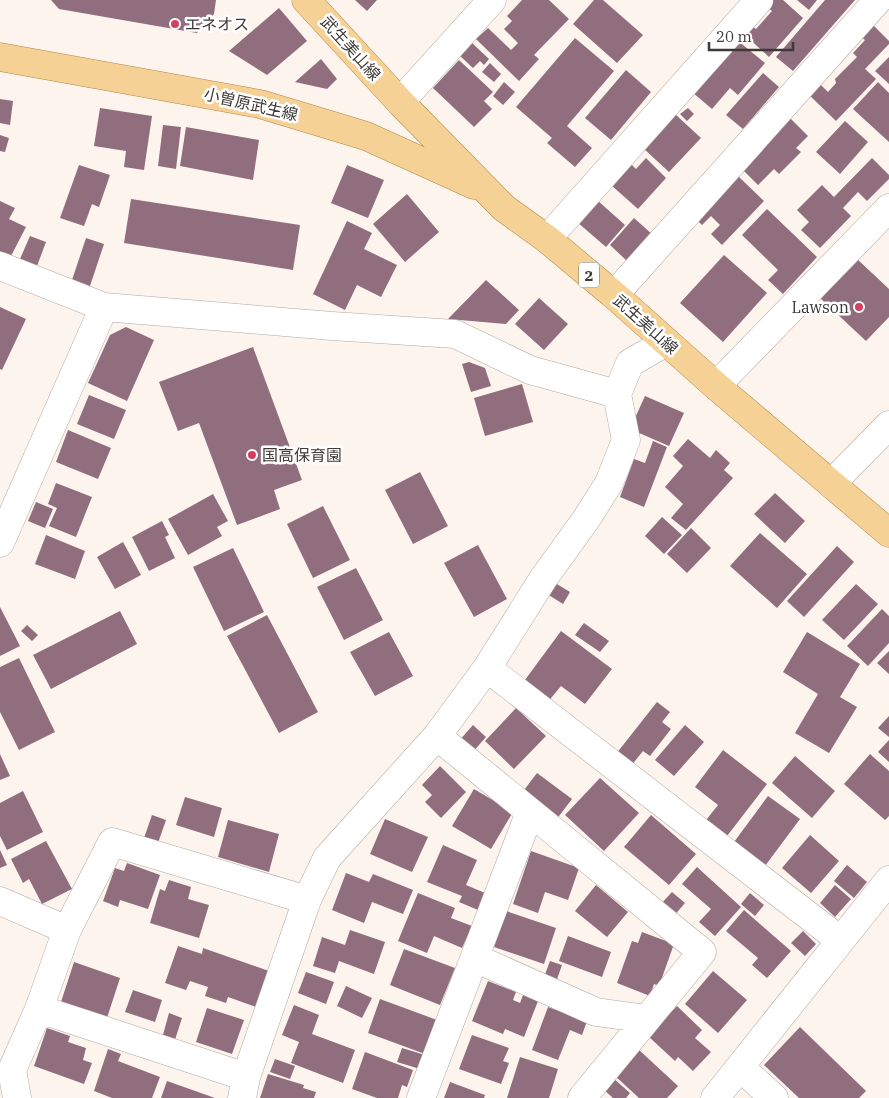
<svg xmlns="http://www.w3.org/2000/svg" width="889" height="1098" font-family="'IBM Plex Serif','Noto Sans JP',serif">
<rect width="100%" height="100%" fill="#fef4ee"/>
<!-- building -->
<path fill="#916e7e" d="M51 0H216L214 14 197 33 59 9Z
M355 0H377L367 11Z
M522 0H549L569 19 534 55 539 59 519 81 476 39 488 28 511 50 518 43 504 29 512 21 507 16Z
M594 0H603L643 35 617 63 573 24Z
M772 0H783L803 18 769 57 745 35 752 26 756 29 772 11 766 6Z
M797 0H817L809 10Z
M825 0H855L793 71 776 57Z
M279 8 307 41 267 75 229 51Z
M873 25 889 41V44L865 69 876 79 836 121 805 91 816 80 828 92 836 83 835 79 857 57 853 53 865 40 861 37Z
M575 38 614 71 567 126 592 148 575 167 547 143 552 138 516 107Z
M737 40 765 63 738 95 730 88 712 109 692 92Z
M471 42 489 59 484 65 480 61 473 68 459 55Z
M889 57V84L875 71Z
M321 59 337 79 327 89 295 82Z
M459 60 493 92 484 101 492 109 474 127 433 88Z
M490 63 501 74 494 82 482 72Z
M626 70 651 92 611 140 585 118Z
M763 73 779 87 743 129 726 115Z
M504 82 515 92 503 105 493 96Z
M878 82 889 93V142L853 109Z
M0 99 13 101 10 125 0 123Z
M100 108 152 116 144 170 124 167 126 151 94 146Z
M688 108 694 114 687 121 680 114Z
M675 114 701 138 669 172 643 148Z
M789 117 808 136 796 148 801 152 779 174 774 169 758 185 742 169Z
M845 121 868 142 840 174 816 152Z
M163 125 181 127 176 169 158 166Z
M186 127 259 140 253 180 180 166Z
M0 135 9 138 5 152 0 151Z
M646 158 666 178 638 209 611 185 631 164 636 169Z
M872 158 889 175V179L867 201 858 192 843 208 851 216 820 248 801 230 809 222 797 210 822 185 834 197Z
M79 165 110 175 99 207 92 204 84 226 60 218Z
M347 165 384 180 368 218 331 203Z
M738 176 764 201 722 245 711 234 720 225 711 216 702 225 696 219Z
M407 194 439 232 405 262 373 224Z
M131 199 300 225 293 270 124 243Z
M597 200 625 225 606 247 577 222Z
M0 201 15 208 9 219 26 227 11 256 0 251Z
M767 209 817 257 783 294 768 280 778 270 742 235Z
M634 218 653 235 628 262 610 245Z
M347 221 372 233 364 249 397 265 381 297 357 285 345 310 313 294Z
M30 236 46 242 37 266 20 259Z
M86 238 104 244 90 286 72 280Z
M724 255 767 293 723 342 680 303Z
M856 258 889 289V317L866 341 819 297Z
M486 280 519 310 506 324 448 319Z
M539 298 568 324 544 350 515 324Z
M0 307 26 319 2 370 0 369Z
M126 327 154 340 127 401 88 383 110 335Z
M253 347 302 480 274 490 280 509 237 525 199 423 178 431 159 382Z
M469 362 485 368 491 386 471 392 462 364Z
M522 384 533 422 485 436 474 398Z
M89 395 126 410 114 439 77 424Z
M645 396 684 413 669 446 630 429Z
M68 430 111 448 98 479 56 462Z
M688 439 710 458 716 450 730 463 724 470 733 478 686 530 671 518 683 504 665 487 683 466 673 456Z
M653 441 667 447 644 507 620 497 634 459 645 463Z
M420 472 448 526 413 544 385 490Z
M56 483 92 497 76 537 49 526 57 508 48 504Z
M775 493 805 521 785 543 754 514Z
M213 494 228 521 217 527 222 536 188 555 168 519Z
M36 502 53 509 45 528 28 521Z
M323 506 350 560 313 578 287 524Z
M662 517 682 535 664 554 645 536Z
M162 521 169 535 165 537 175 558 149 571 132 537Z
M691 528 711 548 687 573 667 554Z
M760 533 807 574 777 608 730 566Z
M46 535 85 551 75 579 35 564Z
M123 542 141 575 115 589 97 557Z
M478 545 507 599 474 617 444 563Z
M837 546 854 562 804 617 787 601Z
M233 548 264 612 224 631 193 567Z
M356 568 383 620 344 640 317 587Z
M552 581 570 592 563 604 544 592Z
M856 584 878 604 844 640 822 620Z
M0 607 20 646 0 656Z
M882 609 889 616V643L868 666 847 646Z
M120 611 137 644 51 689 33 655Z
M267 615 318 712 279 733 227 636Z
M584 623 609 641 600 652 575 635Z
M27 625 38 635 32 641 21 631Z
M561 631 612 669 585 704 561 686 547 703 522 684Z
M389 632 413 676 375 696 350 652Z
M807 632 860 664 840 697 857 707 829 753 795 733 818 694 783 672Z
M889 651V674L877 663Z
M19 658 55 732 19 750 0 712V667Z
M657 702 670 712 662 722 671 729 650 756 643 751 631 766 616 754Z
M516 708 546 736 514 769 485 741Z
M889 716V737L878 728Z
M473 725 486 737 471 754 458 742Z
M685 725 704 742 674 776 655 760Z
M889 740V762L878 752Z
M723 750 767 784 724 840 703 824 718 805 695 787Z
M0 754 10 776 0 780Z
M870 754 889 771V816L885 820 844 784Z
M795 756 835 791 812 818 772 783Z
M440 766 466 792 441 818 425 802 432 795 422 785Z
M537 773 572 799 556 820 521 794Z
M600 778 639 813 604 851 565 815Z
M474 789 513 812 491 849 452 826Z
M23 791 43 832 7 850 0 836V803Z
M768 796 800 819 765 866 734 842Z
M185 797 222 808 214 837 176 825Z
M152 815 166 820 158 843 144 838Z
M651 815 696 854 669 885 624 847Z
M385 819 428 837 412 872 370 854Z
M228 820 279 834 269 872 218 857Z
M810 835 839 861 811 893 782 868Z
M46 841 72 889 42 904 29 879 23 883 11 859Z
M443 845 477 860 466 885 485 893 478 910 459 902 462 896 427 882Z
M0 850 7 865 0 868Z
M531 851 579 868 568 900 545 892 538 913 513 904Z
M127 863 160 875 148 909 120 900 118 907 103 901 115 868 124 871Z
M847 865 867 882 854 898 834 881Z
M697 867 741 907 715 936 699 922 711 909 682 884Z
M346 873 369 882 373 874 413 890 403 914 372 902 364 923 332 910Z
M169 880 191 887 188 899 209 905 199 938 150 923 160 889 165 891Z
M596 885 628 912 607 937 575 911Z
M835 885 851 899 835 917 820 903Z
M672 892 685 903 673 917 660 905Z
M418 893 455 908 451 918 472 926 462 948 434 936 427 953 398 941Z
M750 893 764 905 755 916 741 904Z
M744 910 791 951 767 978 752 965 758 958 726 931Z
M506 911 556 928 544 964 494 947Z
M350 930 385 942 374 974 339 961 335 973 313 966 322 937 345 945Z
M803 931 816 944 805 956 791 943Z
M642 932 674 944 659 986 654 984 650 996 617 983 632 941 638 943Z
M568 936 611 952 602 977 559 961Z
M178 946 202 954 203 948 269 971 256 1007 228 997 226 1003 205 996 208 987 190 981 186 990 165 983Z
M404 949 455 968 440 1005 390 985Z
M550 961 562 965 555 985 543 980Z
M74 962 120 978 106 1021 60 1005Z
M713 971 747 1000 718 1033 685 1004Z
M306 972 334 982 326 1004 298 993Z
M488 981 516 992 513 1000 520 1003 523 995 538 1001 524 1037 505 1029 503 1034 472 1021Z
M346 986 372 998 362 1018 337 1006Z
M133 990 162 1000 155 1022 125 1012Z
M380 999 437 1020 425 1054 368 1033Z
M294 1005 319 1015 312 1034 355 1050 343 1083 291 1063 299 1042 282 1035Z
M677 1006 702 1030 695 1038 711 1052 693 1071 678 1057 675 1061 648 1036Z
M548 1007 587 1021 582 1035 570 1030 558 1060 532 1050Z
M207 1008 244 1020 232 1054 196 1042Z
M169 1013 182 1018 173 1046 161 1042Z
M800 1027 866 1091 859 1098H799L764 1065Z
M47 1028 70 1036 68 1042 86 1048 83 1060 92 1063 84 1084 34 1066Z
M472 1035 509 1048 503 1061 509 1063 501 1084 459 1069Z
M402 1048 425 1055 420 1069 397 1062Z
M108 1049 121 1054 118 1061 160 1077 152 1098H112L94 1091Z
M638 1049 678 1086 667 1098H639L614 1075Z
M365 1052 413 1070 407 1087 402 1085 398 1098H377L352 1089Z
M520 1057 558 1069 549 1098H507Z
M275 1059 295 1066 290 1079 270 1072Z
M268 1074 304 1085 303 1088 316 1092 314 1098H260Z
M613 1078 630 1093 626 1098H613L603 1089Z
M167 1081 215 1098H161Z
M450 1082 485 1095 484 1098H444Z"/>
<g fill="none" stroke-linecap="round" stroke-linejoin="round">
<defs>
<path id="minor" d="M400 102 492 0
M547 239 759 0
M0 266 104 307 332 326 455 334 530 370 617 394
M614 295 878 0
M716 386 889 208
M831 484 889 425
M0 543 104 307
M487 668 840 940
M437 736 702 952 582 1098
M0 901 67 930
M475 958 596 1012 647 1019
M39 1009 246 1077
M740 1067 774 1098
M17 1098 12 1070 39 1009 67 930 112 842 307 900
M242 1098 246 1077 307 900 327 858 437 736 487 668 543 579 587 518 609 483 626 440 617 394 630 363 666 342
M421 1098 530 812
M715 1098 889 880"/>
<path id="major" d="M306 0 400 102 504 208 547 239 614 295 716 386 889 533
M0 57 260 104 366 136 474 185"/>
</defs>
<!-- minor casing -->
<use href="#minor" stroke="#b1a8a2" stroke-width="29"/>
<!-- major casing -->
<use href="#major" stroke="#b18846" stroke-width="29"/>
<!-- minor -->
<use href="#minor" stroke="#fff" stroke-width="28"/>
<!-- major -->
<use href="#major" stroke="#f5d195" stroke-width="28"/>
</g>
<!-- markers -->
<g fill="#d04061" stroke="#fff" stroke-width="2">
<circle cx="175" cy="24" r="5"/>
<circle cx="859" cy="307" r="5"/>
<circle cx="252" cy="455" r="5"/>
</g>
<g text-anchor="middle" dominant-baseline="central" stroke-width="5" stroke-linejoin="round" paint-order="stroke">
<!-- shield labels -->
<rect fill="#fff" stroke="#777473" stroke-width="1" x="579" y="262.5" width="20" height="25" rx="4"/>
<g font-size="15" font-weight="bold" fill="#3d3937">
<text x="589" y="275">2</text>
</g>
<!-- poi labels -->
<g font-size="16" fill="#3d3937" stroke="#fff" text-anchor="start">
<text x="185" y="24">エネオス</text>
<text x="849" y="307" text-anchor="end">Lawson</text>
<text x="262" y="455">国高保育園</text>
</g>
<!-- street labels -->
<g font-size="16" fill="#3d3937" stroke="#fff">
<text transform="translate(351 48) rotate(48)">武生美山線</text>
<text transform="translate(251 104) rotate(13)">小曽原武生線</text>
<text transform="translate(646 324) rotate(42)">武生美山線</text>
</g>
</g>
<!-- scale -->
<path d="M709 42v8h84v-8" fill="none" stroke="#3d3937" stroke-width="2.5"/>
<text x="716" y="42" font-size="15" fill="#3d3937" stroke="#ffffff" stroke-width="4" paint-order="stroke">20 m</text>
</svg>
